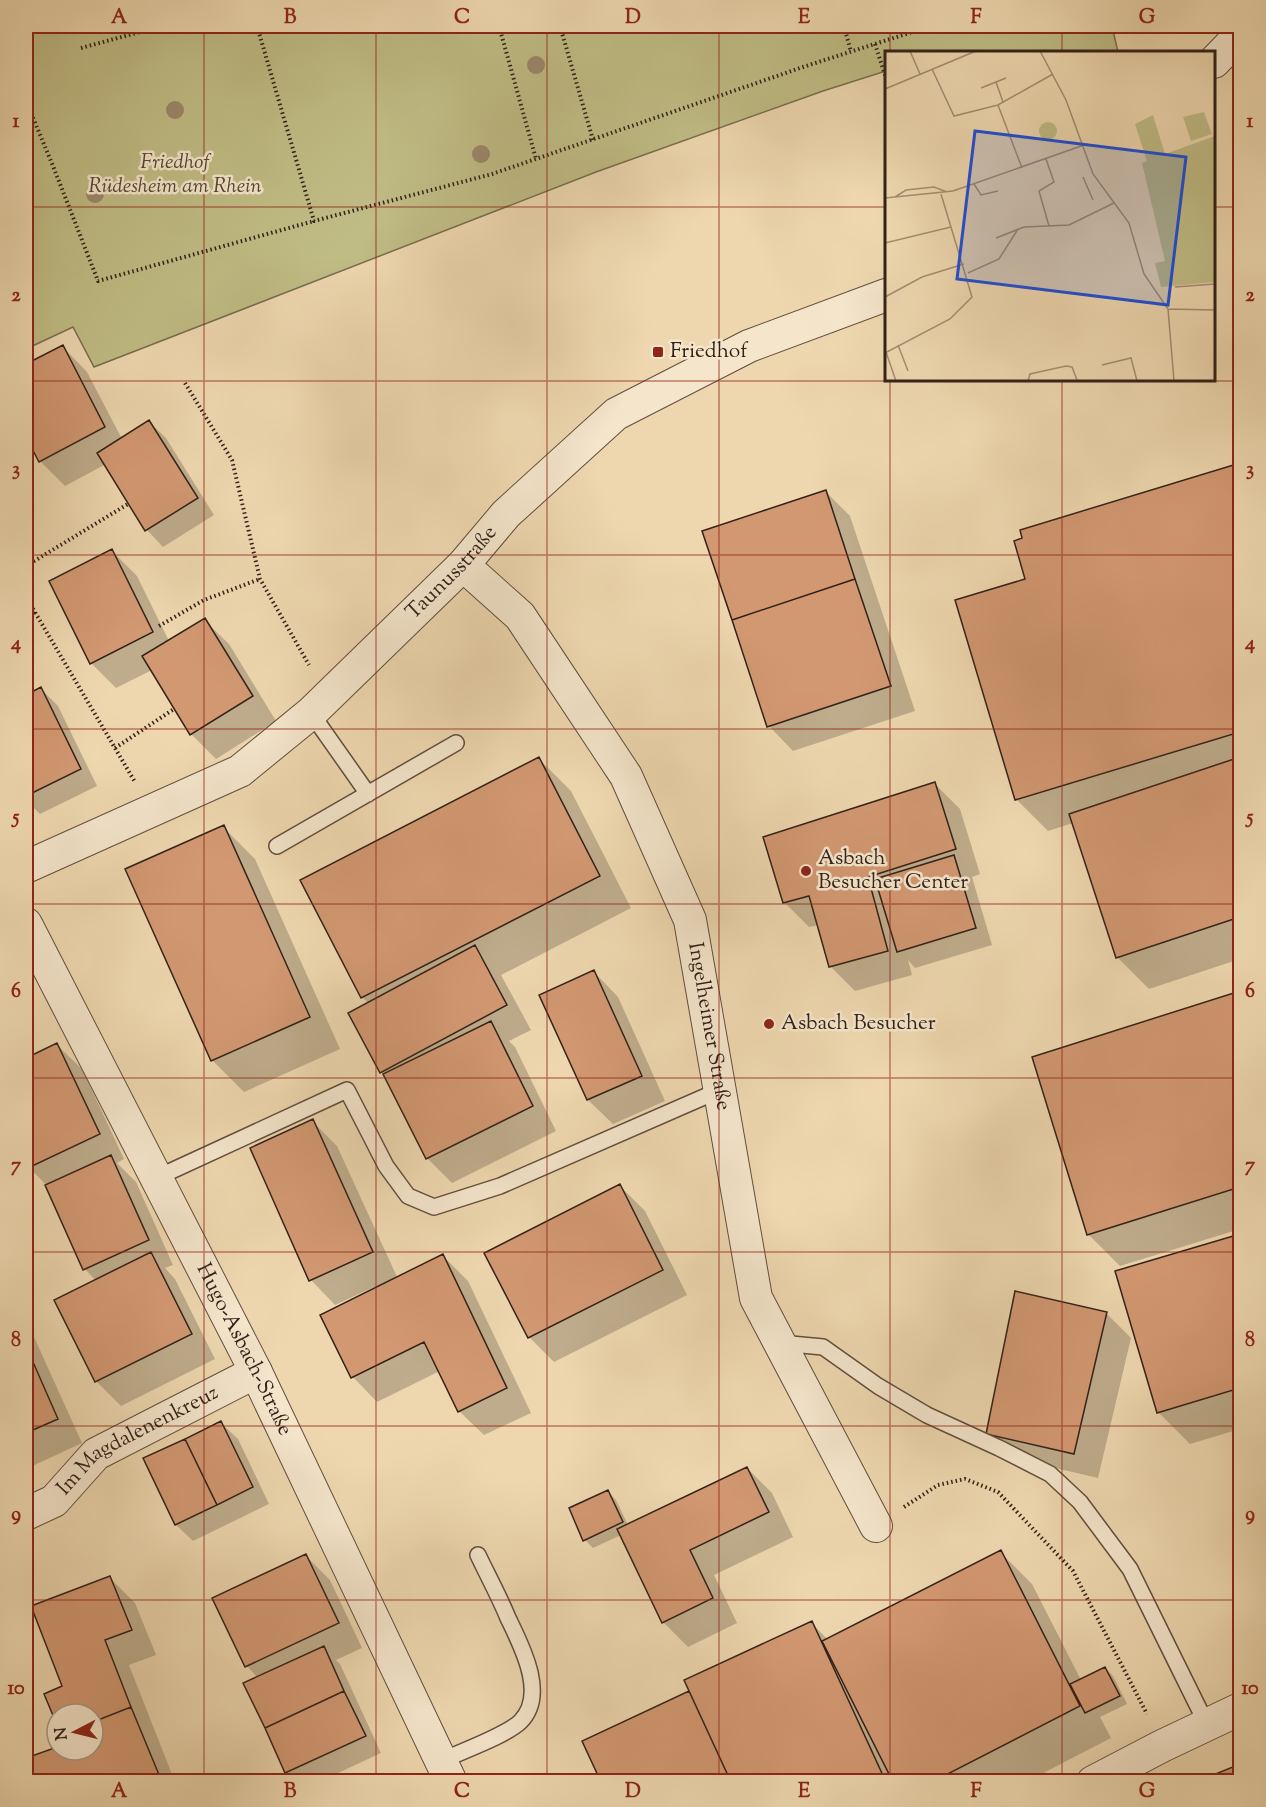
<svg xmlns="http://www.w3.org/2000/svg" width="1266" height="1807" font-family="'Sorts Mill Goudy',serif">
<rect width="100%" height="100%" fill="#eed7af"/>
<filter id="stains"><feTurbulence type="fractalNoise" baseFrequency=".00333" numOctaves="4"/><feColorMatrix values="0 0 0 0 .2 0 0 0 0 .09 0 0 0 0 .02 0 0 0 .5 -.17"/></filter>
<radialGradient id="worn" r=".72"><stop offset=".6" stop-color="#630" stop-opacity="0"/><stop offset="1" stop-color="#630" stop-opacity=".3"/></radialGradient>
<!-- green -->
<path fill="#c0bc85" stroke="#796e4f" stroke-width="1.5" d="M26 26H1112L1118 52H886V71L823 91 596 172 94 367 73 327 26 349Z"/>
<!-- shadow -->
<path fill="#0003" d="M63 347 87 372 122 439 149 422 166 438 214 515 163 547 147 530 106 464 65 486 40 461 26 433V366Z
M1240 465V959L1149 989 1117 957 1073 823 1048 831 1016 799 1027 580 1024 539 1022 531Z
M825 491 850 516 915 711 793 751 769 726Z
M112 551 137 576 169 641 204 620 229 644 276 721 216 759 191 734 152 670 116 688 91 663Z
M41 689 58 706 97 786 40 814 26 800V697Z
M539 759 571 791 631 908 501 975 531 1030 509 1041 515 1047 556 1131 452 1183 427 1158 387 1078 381 1072 369 1004 362 997Z
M935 784 960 809 980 874 972 877 992 945 915 968 908 960 912 975 855 991 830 966 819 925 809 927 785 903 764 838Z
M223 827 255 859 340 1049 244 1092 212 1060Z
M594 972 618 997 665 1101 613 1124 588 1100Z
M1240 992V1229L1120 1266 1088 1234 1034 1058Z
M26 996 34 1013 26 1017Z
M57 1045 82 1069 124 1159 117 1163 136 1182 173 1265 165 1268 175 1279 215 1359 121 1406 96 1381 56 1301 96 1281 85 1269 47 1186 29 1167 26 1159V1059Z
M312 1121 337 1146 398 1279 443 1256 468 1281 531 1413 484 1435 459 1411 440 1371 377 1402 353 1377 375 1290 374 1287 335 1305 311 1280Z
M620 1186 645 1211 687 1295 554 1362 529 1337Z
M1240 1236V1429L1190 1444 1158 1412 1117 1272Z
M1106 1313 1131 1338 1098 1478 1013 1458 988 1433Z
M26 1329 34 1337 82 1443 26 1469Z
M221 1423 238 1439 269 1504 193 1541 176 1525 145 1459Z
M747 1468 772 1493 793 1537 714 1575 737 1623 688 1647 663 1622 621 1535 593 1548 585 1540 608 1492 616 1500 628 1525Z
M1000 1552 1032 1584 1081 1680 1105 1668 1113 1676 1127 1704 1100 1717 1111 1738 1026 1782H602L584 1742 691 1692 811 1622 828 1640Z
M305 1555 330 1580 362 1648 336 1660 340 1664 381 1753 319 1782H296L287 1772 258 1678 247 1666Z
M110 1578 135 1603 156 1655 129 1665 175 1782H26V1760L57 1748V1750H93V1714H57V1722L46 1695 64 1687Z"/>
<!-- building -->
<path fill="#d29872" stroke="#322119" stroke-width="1.5" d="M63 345 105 427 39 462 26 437V364Z
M149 420 198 498 145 531 97 453Z
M1240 463V732L1015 800 955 600 1025 579 1014 541 1022 538 1020 530Z
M826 490 855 579 732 620 702 531Z
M112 549 153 632 90 664 49 581Z
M855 579 891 686 767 727 732 620Z
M205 618 253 696 190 735 142 656Z
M41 687 81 769 26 796V695Z
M539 757 600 876 361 998 300 880Z
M1240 757V917L1116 958 1069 814Z
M935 782 956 849 868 877 888 951 829 967 809 896 783 903 763 837Z
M224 825 310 1017 211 1061 125 869Z
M954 855 976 928 897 952 875 879Z
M475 945 507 1005 380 1073 348 1013Z
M594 970 642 1076 587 1100 539 995Z
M1240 991V1187L1087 1235 1032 1057Z
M491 1021 533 1106 426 1159 383 1074Z
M57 1043 100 1134 28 1168 26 1163V1058Z
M313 1119 373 1252 309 1281 250 1148Z
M111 1155 149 1240 83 1270 45 1185Z
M620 1184 663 1270 528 1338 484 1253Z
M1240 1234V1388L1157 1413 1115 1271Z
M151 1252 192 1334 95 1382 54 1300Z
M443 1254 507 1388 458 1412 424 1342 351 1378 320 1315Z
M1015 1291 1107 1312 1074 1454 986 1434Z
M26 1346 58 1419 26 1433Z
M221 1421 253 1487 217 1505 185 1439Z
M185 1439 217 1505 175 1525 143 1458Z
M747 1467 769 1512 690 1550 713 1598 662 1623 617 1529Z
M608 1490 623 1522 583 1541 569 1508Z
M1001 1550 1080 1706 932 1782H893L822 1641Z
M306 1554 339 1623 245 1667 212 1598Z
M110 1576 132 1630 105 1640 131 1707 93 1722V1714H57V1725L44 1694 62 1686 31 1606Z
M812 1621 886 1782H731L684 1680Z
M324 1646 344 1691 265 1728 243 1683Z
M1105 1667 1120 1696 1085 1713 1070 1684Z
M344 1691 366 1736 285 1773 265 1728Z
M689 1691 731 1782H601L582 1741Z
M131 1707 162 1782H26V1758L57 1747V1750H93V1722Z
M1240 1764V1782H1202L1201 1780Z"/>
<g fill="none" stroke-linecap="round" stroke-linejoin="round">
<defs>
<path id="service" d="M311 713 368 794
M277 846 456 743
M156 1178 347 1090 386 1166 408 1196 434 1207 500 1186 720 1090
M780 1343 823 1347 878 1386 927 1415 999 1448 1050 1474 1080 1502 1130 1569 1207 1725
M441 1761C462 1751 505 1736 520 1722 548 1695 521 1645 508 1618 499 1596 488 1576 478 1555"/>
<g id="minor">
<path d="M1214 62 1240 35"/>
<path id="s1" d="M463 565 520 616 626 776 690 920 756 1298 876 1526"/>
<path id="s2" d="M26 867 240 771 311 713 463 565 506 514 616 414 749 346 886 295"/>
<path id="s3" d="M26 924 256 1372 451 1782"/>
<path id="s4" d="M26 1514 54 1501 96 1454 256 1372"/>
<path d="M1093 1782 1162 1746 1240 1709"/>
</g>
</defs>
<!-- service casing -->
<use href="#service" stroke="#614e3e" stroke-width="18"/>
<!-- minor casing -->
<use href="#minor" stroke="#614e3e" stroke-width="34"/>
<!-- path -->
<path stroke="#322119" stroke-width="4" stroke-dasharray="1.5 3" stroke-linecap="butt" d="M257 26 314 221 492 174 806 66 931 26
M499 26 536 159
M560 26 593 140
M844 26 851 52
M875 44 886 78
M81 48 162 26
M26 101 53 166 98 281 314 221
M185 383 232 460 260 579 309 665
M26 449 31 507 26 514
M26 566 128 504
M26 597 135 782
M26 624 35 612
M159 626 204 600 260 579
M115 748 174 709
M904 1507 938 1485 965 1479 998 1492 1073 1571 1147 1714"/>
<!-- service -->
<use href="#service" stroke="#f4e5cb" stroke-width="15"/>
<!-- minor -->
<use href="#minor" stroke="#f4e5cb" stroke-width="32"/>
</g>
<!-- trees -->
<g fill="#9a886b">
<circle cx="536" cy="65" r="9"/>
<circle cx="175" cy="110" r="9"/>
<circle cx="481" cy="154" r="9"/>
<circle cx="95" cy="194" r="9"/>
</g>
<!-- grid -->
<path fill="none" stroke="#8f2418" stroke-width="1.5" stroke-opacity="0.55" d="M204 26V1782M376 26V1782M547 26V1782M719 26V1782M890 26V52M1062 26V52M26 207H886M1214 207H1240M890 380V1782M1062 380V1782M26 381H1240M26 555H1240M26 729H1240M26 904H1240M26 1078H1240M26 1252H1240M26 1426H1240M26 1600H1240"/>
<!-- markers -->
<g fill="#8f2418" stroke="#f4e5cb" stroke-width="2">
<rect x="652" y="346" width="12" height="12" rx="3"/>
<circle cx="806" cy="871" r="6"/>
<circle cx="769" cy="1024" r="6"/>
</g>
<g text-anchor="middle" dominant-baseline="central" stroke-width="5" stroke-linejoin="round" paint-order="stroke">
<!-- park labels -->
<g font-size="21" font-style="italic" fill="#564834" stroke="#f4e5cb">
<text x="175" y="163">Friedhof<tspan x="175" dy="24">Rüdesheim am Rhein</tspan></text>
</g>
<!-- poi labels -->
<g font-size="21" fill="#322119" stroke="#f4e5cb" text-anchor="start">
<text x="670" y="352">Friedhof</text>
<text x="818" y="859">Asbach<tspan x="818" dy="24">Besucher Center</tspan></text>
<text x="781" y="1024">Asbach Besucher</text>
</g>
<!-- street labels -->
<g font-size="21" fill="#322119" stroke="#f4e5cb">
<text stroke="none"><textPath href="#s2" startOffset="525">Taunusstraße</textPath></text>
<text stroke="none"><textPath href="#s1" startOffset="534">Ingelheimer Straße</textPath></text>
<text stroke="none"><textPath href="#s3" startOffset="478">Hugo-Asbach-Straße</textPath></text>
<text stroke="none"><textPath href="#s4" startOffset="136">Im Magdalenenkreuz</textPath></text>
</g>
</g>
<!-- overview -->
<g transform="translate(885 51)">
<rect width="330" height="330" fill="#eed7af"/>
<path d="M319 61 327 83 306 90 298 66ZM268 64 280 103 330 85V231L276 236 270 212 280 210 257 112 262 110 250 73ZM154 80a9 9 0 1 1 18 0a9 9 0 1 1-18 0Z" fill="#c0bc85"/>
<path fill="none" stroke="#a38e73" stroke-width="1.5" d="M25 0 35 23M155 0 181 49 208 123 244 172 259 223 283 258 289 330M47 18 69 65 113 54 168 23M111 31 118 51M96 37 121 27M0 38 91 0M113 54 137 117M161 108 169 131 154 140 164 175M198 126 208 149M89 133 96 144 113 140M10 146 21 139 49 136 62 141M0 147 68 140 199 94M111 187 139 176 184 174 229 152M0 192 66 176M83 222 114 208 133 178M290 236 330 233M0 246 37 226 79 213M283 258 330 259M13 294 23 320M1 301 11 330M0 302 65 268 87 246 56 143M217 314 246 307 252 330M143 330 145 323 181 315 187 316 192 329"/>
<path fill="#1d4ed8" fill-opacity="0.15" stroke="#1d4ed8" stroke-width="3" d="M90 80 301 106 283 254 72 228Z"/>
<rect width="330" height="330" fill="none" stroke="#322119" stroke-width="3"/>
</g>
<!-- margin -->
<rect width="1266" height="1807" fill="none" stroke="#eed7af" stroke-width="66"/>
<!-- north arrow -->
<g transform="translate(75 1732) rotate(263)"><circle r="28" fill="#f4e5cb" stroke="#a69784" stroke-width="1.5"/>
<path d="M0-4.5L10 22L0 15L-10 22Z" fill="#8f2418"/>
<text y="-9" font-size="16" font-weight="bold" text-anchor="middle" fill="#322119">N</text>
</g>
<rect x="33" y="33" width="1200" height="1741" fill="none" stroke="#8f2418" stroke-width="2"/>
<g font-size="20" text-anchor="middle" font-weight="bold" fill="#8f2418">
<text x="119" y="23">A</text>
<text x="290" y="23">B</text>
<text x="462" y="23">C</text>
<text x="633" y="23">D</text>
<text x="804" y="23">E</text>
<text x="976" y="23">F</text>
<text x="1147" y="23">G</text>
<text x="16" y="127">1</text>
<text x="1250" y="127">1</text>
<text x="16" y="301">2</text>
<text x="1250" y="301">2</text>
<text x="16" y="475">3</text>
<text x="1250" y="475">3</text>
<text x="16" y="649">4</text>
<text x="1250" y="649">4</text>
<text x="16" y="823">5</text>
<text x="1250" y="823">5</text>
<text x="16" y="997">6</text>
<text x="1250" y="997">6</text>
<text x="16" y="1171">7</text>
<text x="1250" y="1171">7</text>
<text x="16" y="1346">8</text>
<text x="1250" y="1346">8</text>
<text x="16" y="1520">9</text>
<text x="1250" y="1520">9</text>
<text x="16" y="1694">10</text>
<text x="1250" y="1694">10</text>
<text x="119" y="1797">A</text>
<text x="290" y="1797">B</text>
<text x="462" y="1797">C</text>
<text x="633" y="1797">D</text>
<text x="804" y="1797">E</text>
<text x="976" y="1797">F</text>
<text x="1147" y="1797">G</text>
</g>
<rect width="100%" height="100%" filter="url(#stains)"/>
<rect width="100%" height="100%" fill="url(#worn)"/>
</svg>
